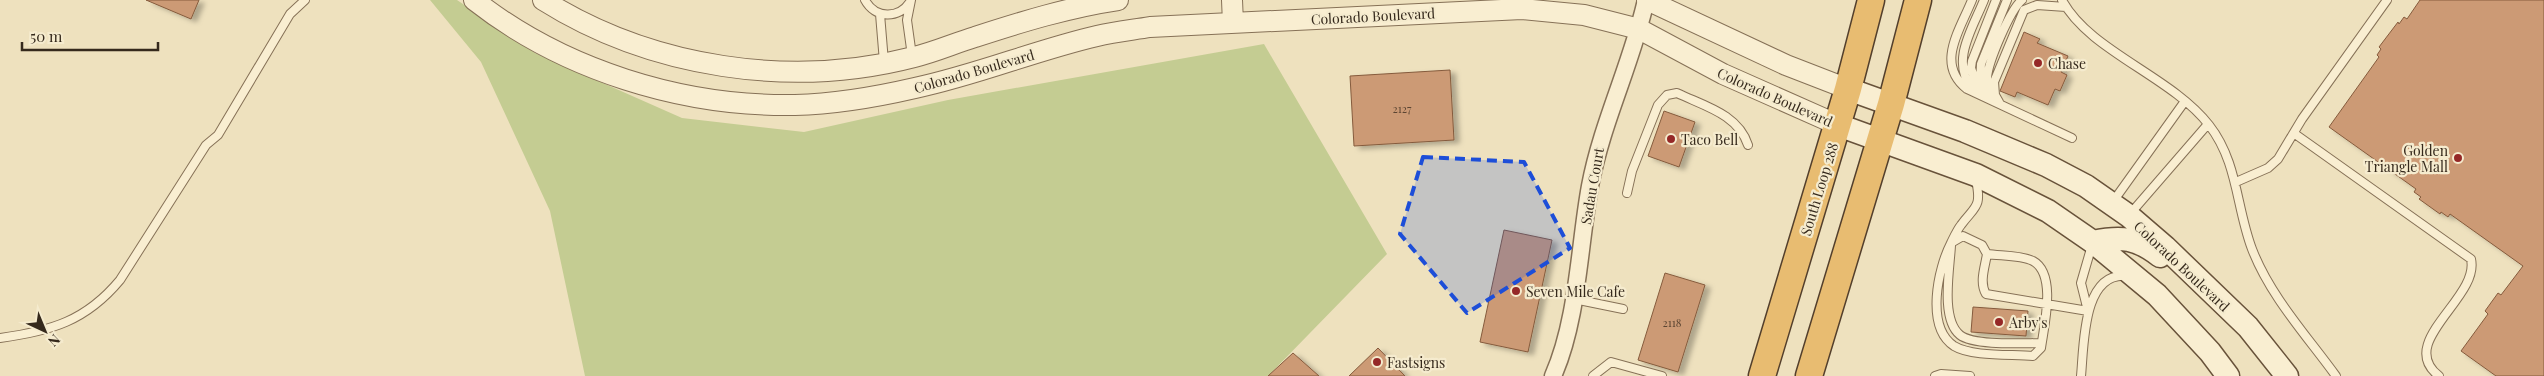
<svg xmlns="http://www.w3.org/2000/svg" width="2544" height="376" font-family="'Playfair Display',serif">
<defs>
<filter id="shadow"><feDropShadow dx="5.5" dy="3" stdDeviation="2.5" flood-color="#0004"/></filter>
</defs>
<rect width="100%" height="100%" fill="#eee1be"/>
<!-- green -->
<path fill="#c4cc92" d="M430 0H457L535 53 682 118 804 132 948 100 1264 44 1387 254 1268 376H585L550 211 481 62Z"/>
<!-- building -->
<path fill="#cc9a74" stroke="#855b3d" filter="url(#shadow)" d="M146 0H199L191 19Z
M2420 0H2544V376H2496L2461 351 2488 314 2485 311 2498 293 2501 295 2523 266 2450 214 2448 217 2441 212 2440 214 2419 199 2421 197 2414 192 2416 189 2329 127 2379 57 2377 55 2381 49 2379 47 2398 22 2399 24 2404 17 2407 19Z
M2024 32 2040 39 2037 43 2068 56 2061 72 2067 75 2060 91 2055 89 2048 105 2017 92 2015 97 2000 91Z
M1450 70 1454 140 1354 146 1350 76Z
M1664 111 1695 122 1679 167 1648 156Z
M1504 230 1552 240 1528 352 1480 342Z
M1665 273 1705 285 1678 372 1638 360Z
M1973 307 2028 311 2026 336 1971 332Z
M1378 348 1405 376H1349Z
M1293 353 1319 376H1268Z"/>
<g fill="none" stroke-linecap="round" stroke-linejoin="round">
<defs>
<path id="service" d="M865 0C875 19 899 19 910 2
M911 0 907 20 912 56
M1972 0C1960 30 1935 64 1967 89L2072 138
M2062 0C2089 51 2171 76 2209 125 2238 162 2236 207 2252 249 2270 296 2307 336 2336 376
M880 14 884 62
M1972 88C1950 61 1973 28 1984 0
M1978 89 1971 68 1972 61 1996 0
M1988 96 1980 82 1981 64 2007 0
M1992 96C1989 90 1987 84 1987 78 1988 62 2010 10 2022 0
M1999 102 1995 95 1994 82 2024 10 2037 5 2066 7
M2295 134 2471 259C2480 298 2395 342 2439 376
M1976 180C1982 208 1975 206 1961 225 1957 230 1954 237 1951 243L1963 236 1982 245 1987 254C1985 267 1979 282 1986 294L2088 311
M2236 182 2268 168 2278 159 2302 119 2387 0
M1627 193 1632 171 1658 105 1667 95 1677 93C1704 106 1738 114 1748 145
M2112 203 2185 101
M2130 214 2208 124
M1951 243C1938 268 1925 327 1954 346 1972 357 2012 354 2033 356L2041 348C2044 326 2057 274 2033 261 2021 255 2001 256 1987 254
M1951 245C1950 268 1940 319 1960 335 1974 346 2023 343 2041 343
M1574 299 1623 309
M2088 311 2081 283 2092 245
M0 338C51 331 86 321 120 280L206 145 218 135 290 14 305 0
M1593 376 1611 362 1662 376
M1935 376 1941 374 1970 376
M2081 376C2084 347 2082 271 2127 276"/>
<path id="minor" d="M1553 376C1578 320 1579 246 1590 186 1602 122 1632 63 1646 0"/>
<path id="tertiary" d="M474 0C563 70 682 107 795 105 836 104 876 97 915 88 977 75 1036 50 1097 36 1114 32 1132 30 1150 27L1522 9 1584 15 1639 29 1723 74 1838 125
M543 0C651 68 791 89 914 57 935 52 955 43 975 37 1021 22 1070 7 1118 0
M1232 0 1233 23
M1647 0 1786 65 1848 89"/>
<path id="secondary" d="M1848 89 1965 131 2046 165 2086 186 2129 216 2165 247 2248 327 2287 376
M1838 125 1976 175 2048 211 2093 242 2157 295 2210 352 2228 376
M2093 242C2122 236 2137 238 2160 256"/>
<path id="trunk" d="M1762 376 1848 89 1871 0
M1809 376 1891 104 1918 0"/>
</defs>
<!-- service casing -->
<use href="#service" stroke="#867157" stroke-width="10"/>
<!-- minor casing -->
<use href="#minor" stroke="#867157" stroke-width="19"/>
<!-- tertiary casing -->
<use href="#tertiary" stroke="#867157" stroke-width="22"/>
<!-- secondary casing -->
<use href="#secondary" stroke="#68523a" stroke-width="25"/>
<!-- trunk casing -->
<use href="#trunk" stroke="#533f2c" stroke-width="29"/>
<!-- service -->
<use href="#service" stroke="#f9eed1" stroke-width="8"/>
<!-- minor -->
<use href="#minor" stroke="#f9eed1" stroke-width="16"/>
<!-- tertiary -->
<use href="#tertiary" stroke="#f9eed1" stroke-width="20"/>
<!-- secondary -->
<use href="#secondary" stroke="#f9eed1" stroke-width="22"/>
<!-- trunk -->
<use href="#trunk" stroke="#e8bc71" stroke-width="26"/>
</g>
<!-- marked area -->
<path fill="#1d4ed8" fill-opacity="0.2" stroke="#1d4ed8" stroke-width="4" stroke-dasharray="10 6" stroke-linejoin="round" d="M1423 157 1524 162 1570 248 1467 313 1400 234Z"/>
<!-- markers -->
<g fill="#952827" stroke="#f5ebce" stroke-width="2">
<circle cx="2038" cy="63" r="5"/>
<circle cx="1671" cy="139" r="5"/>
<circle cx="2458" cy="158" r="5"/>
<circle cx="1516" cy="291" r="5"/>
<circle cx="1999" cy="322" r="5"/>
<circle cx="1377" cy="362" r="5"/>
</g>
<g text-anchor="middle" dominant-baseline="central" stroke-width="4.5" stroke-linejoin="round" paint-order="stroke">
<!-- number labels -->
<g font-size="11" fill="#5b4532">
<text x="1402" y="108">2127</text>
<text x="1672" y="322">2118</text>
</g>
<!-- street labels -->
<g font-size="14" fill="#35291c" stroke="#f5ebce">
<text transform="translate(1373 16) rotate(-3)">Colorado Boulevard</text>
<text transform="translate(974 71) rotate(-16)">Colorado Boulevard</text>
<text transform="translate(1775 97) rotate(24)">Colorado Boulevard</text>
<text transform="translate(1592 186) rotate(-80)">Sadau Court</text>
<text transform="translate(1819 189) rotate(-73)">South Loop 288</text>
<text transform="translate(2182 266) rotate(43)">Colorado Boulevard</text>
</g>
<!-- poi labels -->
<g font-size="14" fill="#35291c" stroke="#f5ebce" text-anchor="start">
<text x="2048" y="63">Chase</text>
<text x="1681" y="139">Taco Bell</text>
<text x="2448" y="150" text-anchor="end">Golden<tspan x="2448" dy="16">Triangle Mall</tspan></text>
<text x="1526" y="291">Seven Mile Cafe</text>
<text x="2009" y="322">Arby's</text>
<text x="1387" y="362">Fastsigns</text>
</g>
</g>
<!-- north arrow -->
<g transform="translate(45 331) rotate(136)" stroke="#f5ebce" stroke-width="4" paint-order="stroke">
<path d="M0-4L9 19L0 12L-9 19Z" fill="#35291c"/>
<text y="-8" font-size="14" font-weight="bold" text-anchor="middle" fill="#35291c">N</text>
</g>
<!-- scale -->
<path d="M22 42v8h136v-8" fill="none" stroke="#35291c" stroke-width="2.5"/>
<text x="30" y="42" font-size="15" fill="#35291c" stroke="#f5ebce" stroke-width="4" paint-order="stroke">50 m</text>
</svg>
